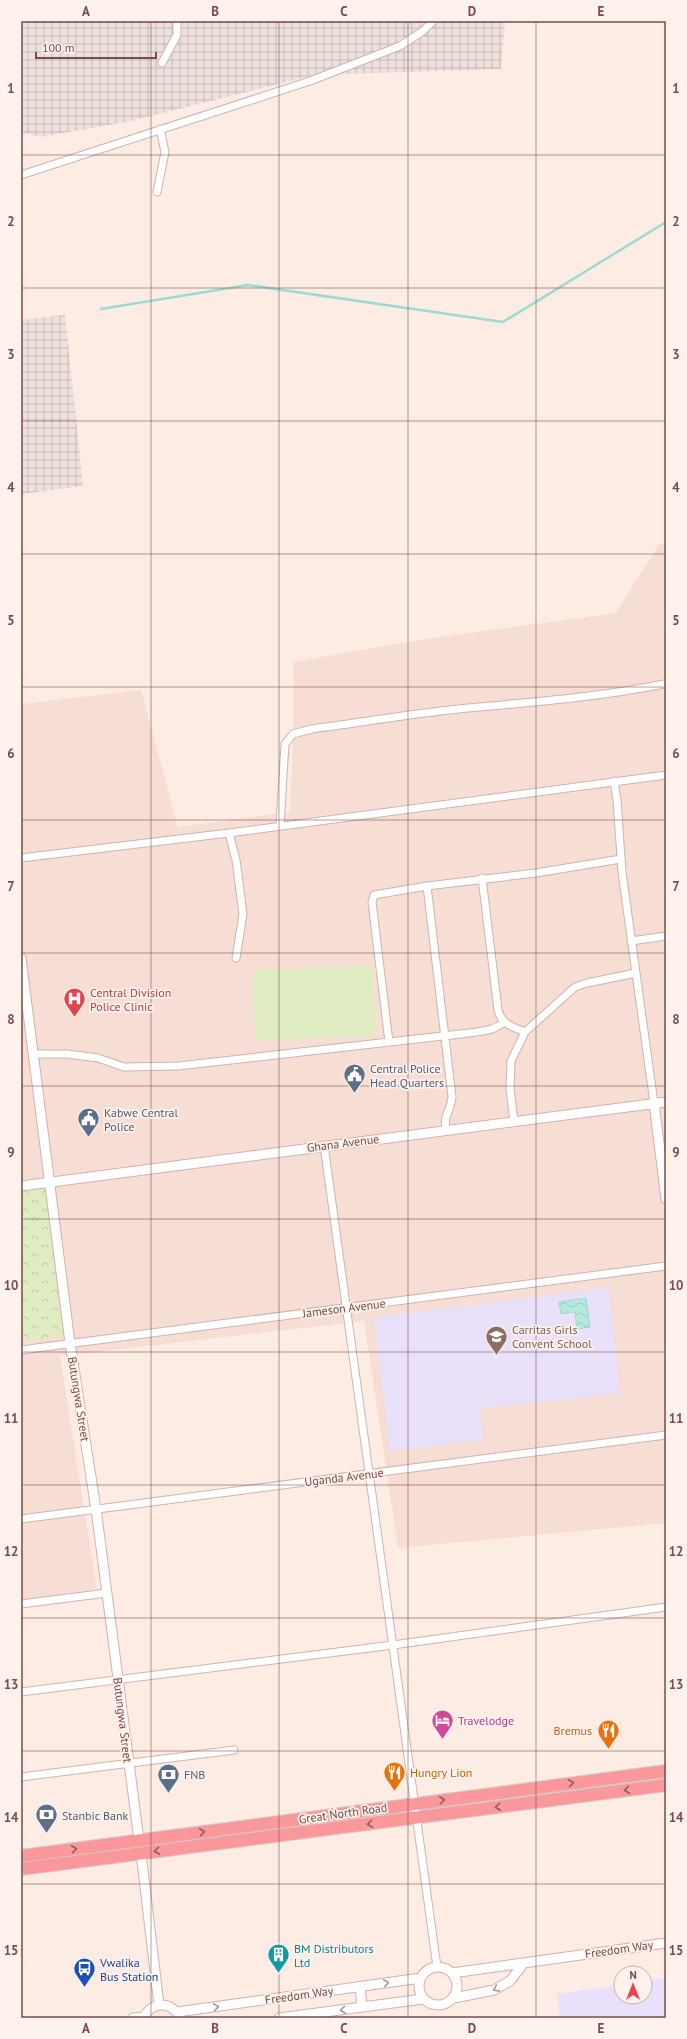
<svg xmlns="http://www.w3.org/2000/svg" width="687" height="2039" font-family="'PT Sans',sans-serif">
<defs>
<pattern id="industrial-grid" width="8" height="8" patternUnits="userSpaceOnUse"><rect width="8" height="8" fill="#ede1de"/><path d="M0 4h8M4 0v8" fill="none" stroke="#c5b8b6"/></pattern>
<pattern id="park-crowns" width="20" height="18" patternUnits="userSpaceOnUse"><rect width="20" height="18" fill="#dfecc1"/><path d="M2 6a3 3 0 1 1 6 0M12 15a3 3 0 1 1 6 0" fill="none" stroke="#c3cca7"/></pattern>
<pattern id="water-waves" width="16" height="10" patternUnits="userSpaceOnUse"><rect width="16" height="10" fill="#b7e8e0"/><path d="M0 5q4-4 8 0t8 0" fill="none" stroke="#a1c8c2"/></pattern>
</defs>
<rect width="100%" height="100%" fill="#fdece4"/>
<!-- residential -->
<path fill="#f7ded5" d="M666 543V1523L398 1548 364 1321 60 1356 98 1596 21 1605V704L141 690 178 827 290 812 293 740V662L426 639 616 613 659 544Z"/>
<!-- industrial -->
<path fill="url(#industrial-grid)" d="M21 21H505L501 69 314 75 131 121 41 137 21 132Z
M65 315 83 486 21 494V320Z"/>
<!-- education -->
<path fill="#e9e0fa" d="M608 1287 620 1394 479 1408 483 1440 390 1451 374 1318Z
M666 1978V2018H560L557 1994 621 1985V1997H645V1981Z"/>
<!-- green -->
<path fill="#dfecc1" d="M373 966 376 1036 255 1040 253 970Z"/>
<!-- park -->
<path fill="url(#park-crowns)" d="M45 1189 65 1335 21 1341V1192Z"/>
<!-- water -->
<path fill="url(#water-waves)" stroke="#9ddad1" d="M586 1298 590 1327 577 1329 575 1312 561 1314 559 1302Z"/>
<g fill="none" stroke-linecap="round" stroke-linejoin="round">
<!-- stream -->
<path stroke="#9ddad1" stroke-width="2.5" d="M101 309 248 285 503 322 666 222"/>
<defs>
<path id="street" d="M162 63 177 35V21
M21 175 310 81 400 46 423 31 433 21
M157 192 165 152 160 129
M614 781 617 800 622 872 654 1103
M280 825 285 744 293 734 312 729C364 722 416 713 468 708 534 702 599 697 664 684
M229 833 236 860 243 914 236 958
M21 858 229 833 666 775
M482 878 498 1010C501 1024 513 1027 525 1032
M427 886 452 1097C451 1112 443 1113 446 1130
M631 941 666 936
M389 1042 372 902 374 895 427 886 536 873 621 859
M33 1054H67L98 1058 124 1067 178 1066 469 1033C482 1031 494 1031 504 1022
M514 1121 510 1089 511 1061 525 1032 575 987 587 983 636 973
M324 1145 437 1967
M21 1350 666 1266
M21 1519 666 1435
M21 1604 107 1593
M21 1692 393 1645 666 1607
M21 1777 234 1750"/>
<path id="secondary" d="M21 958 70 1343 96 1509 139 1840
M654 1103 666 1199
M21 1186 666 1102
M141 1853 159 2005
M419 1986a19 19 0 1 1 38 0a19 19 0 1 1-38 0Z
M452 1973 666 1943
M360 1987 362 2007
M454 1998 494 1990 510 1981 524 1963
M177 2012 421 1978
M133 2018 144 2017
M144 2018C151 2001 171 2001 180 2017
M279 2018 423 1999"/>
<path id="highway" d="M21 1856 666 1771
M21 1869 666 1785"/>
</defs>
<!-- street casing -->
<use href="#street" stroke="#d1b2ac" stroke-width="9"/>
<!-- secondary casing -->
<use href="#secondary" stroke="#d5b0aa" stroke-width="11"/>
<!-- highway casing -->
<use href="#highway" stroke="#d6c9c8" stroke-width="14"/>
<!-- street -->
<use href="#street" stroke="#fff" stroke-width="7"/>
<!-- secondary -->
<use href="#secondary" stroke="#fff" stroke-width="9"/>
<!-- highway -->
<use href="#highway" stroke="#fa989c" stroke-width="12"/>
</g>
<!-- one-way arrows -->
<defs><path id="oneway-chevron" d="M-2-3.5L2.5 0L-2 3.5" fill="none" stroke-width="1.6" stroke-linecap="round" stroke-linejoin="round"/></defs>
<g stroke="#915a59">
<use href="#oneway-chevron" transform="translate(571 1783) rotate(-7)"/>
<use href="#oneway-chevron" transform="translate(627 1790) rotate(173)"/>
<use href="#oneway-chevron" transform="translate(442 1800) rotate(-7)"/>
<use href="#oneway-chevron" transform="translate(498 1807) rotate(173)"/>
<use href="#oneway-chevron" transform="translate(370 1824) rotate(172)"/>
<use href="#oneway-chevron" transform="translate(202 1832) rotate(-8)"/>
<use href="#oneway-chevron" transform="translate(74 1849) rotate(-8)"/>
<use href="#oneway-chevron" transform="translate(157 1851) rotate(173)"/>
</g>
<g stroke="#ad9391">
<use href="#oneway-chevron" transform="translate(386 1983) rotate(-8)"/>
<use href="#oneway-chevron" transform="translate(496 1989) rotate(155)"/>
<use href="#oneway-chevron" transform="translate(216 2007) rotate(-8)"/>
<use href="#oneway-chevron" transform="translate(343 2010) rotate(173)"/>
</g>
<!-- grid -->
<path fill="none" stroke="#774b48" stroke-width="1" stroke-opacity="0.55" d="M151 21V2018M279 21V2018M408 21V2018M536 21V2018M21 155H666M21 288H666M21 421H666M21 554H666M21 687H666M21 820H666M21 953H666M21 1086H666M21 1219H666M21 1352H666M21 1485H666M21 1618H666M21 1751H666M21 1884H666"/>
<!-- icons -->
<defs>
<symbol id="hospital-pin" viewBox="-11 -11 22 30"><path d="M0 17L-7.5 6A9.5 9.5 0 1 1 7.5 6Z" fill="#e0444e" stroke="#fff1eb"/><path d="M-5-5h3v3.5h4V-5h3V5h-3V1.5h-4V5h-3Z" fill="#fff"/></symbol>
<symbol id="civic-pin" viewBox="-11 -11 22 30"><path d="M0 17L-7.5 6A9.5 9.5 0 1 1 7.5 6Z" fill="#5c6f8a" stroke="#fff1eb"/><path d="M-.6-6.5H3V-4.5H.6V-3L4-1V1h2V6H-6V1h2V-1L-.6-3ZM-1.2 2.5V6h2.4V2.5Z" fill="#fff"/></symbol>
<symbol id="school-pin" viewBox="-11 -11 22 30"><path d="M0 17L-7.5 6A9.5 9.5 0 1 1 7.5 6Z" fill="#8d6e63" stroke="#fff1eb"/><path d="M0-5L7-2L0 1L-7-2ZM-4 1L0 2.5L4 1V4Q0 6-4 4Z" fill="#fff"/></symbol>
<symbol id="hotel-pin" viewBox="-11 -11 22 30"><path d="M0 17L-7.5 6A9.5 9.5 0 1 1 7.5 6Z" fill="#d1479c" stroke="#fff1eb"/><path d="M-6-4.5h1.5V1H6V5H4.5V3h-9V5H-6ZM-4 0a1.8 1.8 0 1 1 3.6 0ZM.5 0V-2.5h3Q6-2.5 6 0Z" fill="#fff"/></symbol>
<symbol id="restaurant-pin" viewBox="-11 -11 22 30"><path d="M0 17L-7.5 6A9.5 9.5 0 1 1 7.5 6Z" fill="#e8710a" stroke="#fff1eb"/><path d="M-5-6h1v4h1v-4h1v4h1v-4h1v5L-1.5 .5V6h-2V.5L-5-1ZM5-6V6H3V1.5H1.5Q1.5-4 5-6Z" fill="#fff"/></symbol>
<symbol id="bank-pin" viewBox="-11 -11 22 30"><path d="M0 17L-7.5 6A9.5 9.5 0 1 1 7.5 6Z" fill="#5c6f8a" stroke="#fff1eb"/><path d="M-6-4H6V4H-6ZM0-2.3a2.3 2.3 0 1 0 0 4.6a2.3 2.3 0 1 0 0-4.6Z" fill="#fff"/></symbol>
<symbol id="building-pin" viewBox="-11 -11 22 30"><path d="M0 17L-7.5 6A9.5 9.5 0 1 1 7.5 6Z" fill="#0f9aa8" stroke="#fff1eb"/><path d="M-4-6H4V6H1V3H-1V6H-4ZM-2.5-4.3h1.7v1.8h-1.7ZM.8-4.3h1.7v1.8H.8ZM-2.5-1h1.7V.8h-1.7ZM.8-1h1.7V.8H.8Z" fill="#fff"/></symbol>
<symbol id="bus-pin" viewBox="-11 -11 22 30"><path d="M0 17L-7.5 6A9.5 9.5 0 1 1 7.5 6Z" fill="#1a4fb4" stroke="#fff1eb"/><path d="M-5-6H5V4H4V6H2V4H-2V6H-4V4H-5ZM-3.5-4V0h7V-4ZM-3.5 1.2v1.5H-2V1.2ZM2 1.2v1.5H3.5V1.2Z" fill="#fff"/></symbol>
</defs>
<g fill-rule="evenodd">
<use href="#hospital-pin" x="62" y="986" width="25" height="34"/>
<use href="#civic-pin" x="342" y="1062" width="25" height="34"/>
<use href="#civic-pin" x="76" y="1106" width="25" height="34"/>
<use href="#school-pin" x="484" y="1324" width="25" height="34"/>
<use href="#hotel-pin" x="430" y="1708" width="25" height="34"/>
<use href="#restaurant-pin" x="596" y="1718" width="25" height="34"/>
<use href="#restaurant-pin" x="382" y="1760" width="25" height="34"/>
<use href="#bank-pin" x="156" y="1762" width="25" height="34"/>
<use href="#bank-pin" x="34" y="1802" width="25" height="34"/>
<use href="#building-pin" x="266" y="1942" width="25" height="34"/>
<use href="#bus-pin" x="72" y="1956" width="25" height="34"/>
</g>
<g text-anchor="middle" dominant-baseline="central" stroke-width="3.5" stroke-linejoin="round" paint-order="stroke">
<!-- health labels -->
<g font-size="12" fill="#be3a42" stroke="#fff1eb" text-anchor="start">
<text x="90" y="992">Central Division<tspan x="90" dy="14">Police Clinic</tspan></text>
</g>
<!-- service labels -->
<g font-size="12" fill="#4e5e75" stroke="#fff1eb" text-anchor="start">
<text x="370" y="1068">Central Police<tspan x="370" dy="14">Head Quarters</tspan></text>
<text x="104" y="1112">Kabwe Central<tspan x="104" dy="14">Police</tspan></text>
<text x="184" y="1774">FNB</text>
<text x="62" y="1815">Stanbic Bank</text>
</g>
<!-- street labels -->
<g font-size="12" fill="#774b48" stroke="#fff1eb">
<text transform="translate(343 1143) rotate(-7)">Ghana Avenue</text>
<text transform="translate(344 1308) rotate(-7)">Jameson Avenue</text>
<text transform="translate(79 1399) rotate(81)">Butungwa Street</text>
<text transform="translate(344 1477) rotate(-7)">Uganda Avenue</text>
<text transform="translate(123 1720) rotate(83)">Butungwa Street</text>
<text transform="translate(343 1813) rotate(-8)">Great North Road</text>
<text transform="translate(619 1949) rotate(-8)">Freedom Way</text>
<text transform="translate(299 1995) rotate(-8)">Freedom Way</text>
</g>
<!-- education labels -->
<g font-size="12" fill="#785e54" stroke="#fff1eb" text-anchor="start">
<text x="512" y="1329">Carritas Girls<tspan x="512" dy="14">Convent School</tspan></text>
</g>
<!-- hotel labels -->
<g font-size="12" fill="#b23c85" stroke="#fff1eb" text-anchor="start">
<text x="458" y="1720">Travelodge</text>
</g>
<!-- food labels -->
<g font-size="12" fill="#c56008" stroke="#fff1eb" text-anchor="end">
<text x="592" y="1730">Bremus</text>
<text x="410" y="1772" text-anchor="start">Hungry Lion</text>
</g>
<!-- culture labels -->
<g font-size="12" fill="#0d838f" stroke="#fff1eb" text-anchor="start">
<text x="294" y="1948">BM Distributors<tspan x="294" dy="14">Ltd</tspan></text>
</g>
<!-- transit labels -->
<g font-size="12" fill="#164399" stroke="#fff1eb" text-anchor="start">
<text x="100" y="1962">Vwalika<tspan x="100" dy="14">Bus Station</tspan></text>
</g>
</g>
<!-- border -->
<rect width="687" height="2039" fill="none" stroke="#fff1eb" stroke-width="44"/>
<!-- north arrow -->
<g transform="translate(633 1985)"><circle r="19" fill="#fff1eb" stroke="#c9afaa"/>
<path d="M0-3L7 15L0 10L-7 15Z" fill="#ed4350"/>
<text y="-6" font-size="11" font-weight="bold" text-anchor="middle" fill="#774b48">N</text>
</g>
<!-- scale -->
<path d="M36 52v6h120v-6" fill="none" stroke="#774b48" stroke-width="2"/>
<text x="42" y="52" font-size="12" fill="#774b48" stroke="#fff1eb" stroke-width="3" paint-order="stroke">100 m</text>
<rect x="22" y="22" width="643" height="1995" fill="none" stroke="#774b48" stroke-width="1.5"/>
<g font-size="13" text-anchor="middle" font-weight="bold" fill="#774b48">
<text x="86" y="16">A</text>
<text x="215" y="16">B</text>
<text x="344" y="16">C</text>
<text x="472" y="16">D</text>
<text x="601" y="16">E</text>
<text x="11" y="93">1</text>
<text x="676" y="93">1</text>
<text x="11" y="226">2</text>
<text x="676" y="226">2</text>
<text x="11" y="359">3</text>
<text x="676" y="359">3</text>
<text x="11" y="492">4</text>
<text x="676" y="492">4</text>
<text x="11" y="625">5</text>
<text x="676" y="625">5</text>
<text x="11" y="758">6</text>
<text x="676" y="758">6</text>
<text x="11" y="891">7</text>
<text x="676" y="891">7</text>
<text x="11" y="1024">8</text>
<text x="676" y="1024">8</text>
<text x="11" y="1157">9</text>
<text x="676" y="1157">9</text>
<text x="11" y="1290">10</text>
<text x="676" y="1290">10</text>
<text x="11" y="1423">11</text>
<text x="676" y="1423">11</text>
<text x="11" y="1556">12</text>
<text x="676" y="1556">12</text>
<text x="11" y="1689">13</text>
<text x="676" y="1689">13</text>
<text x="11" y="1822">14</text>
<text x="676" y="1822">14</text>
<text x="11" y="1955">15</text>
<text x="676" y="1955">15</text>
<text x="86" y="2033">A</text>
<text x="215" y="2033">B</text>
<text x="344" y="2033">C</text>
<text x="472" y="2033">D</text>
<text x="601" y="2033">E</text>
</g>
</svg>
